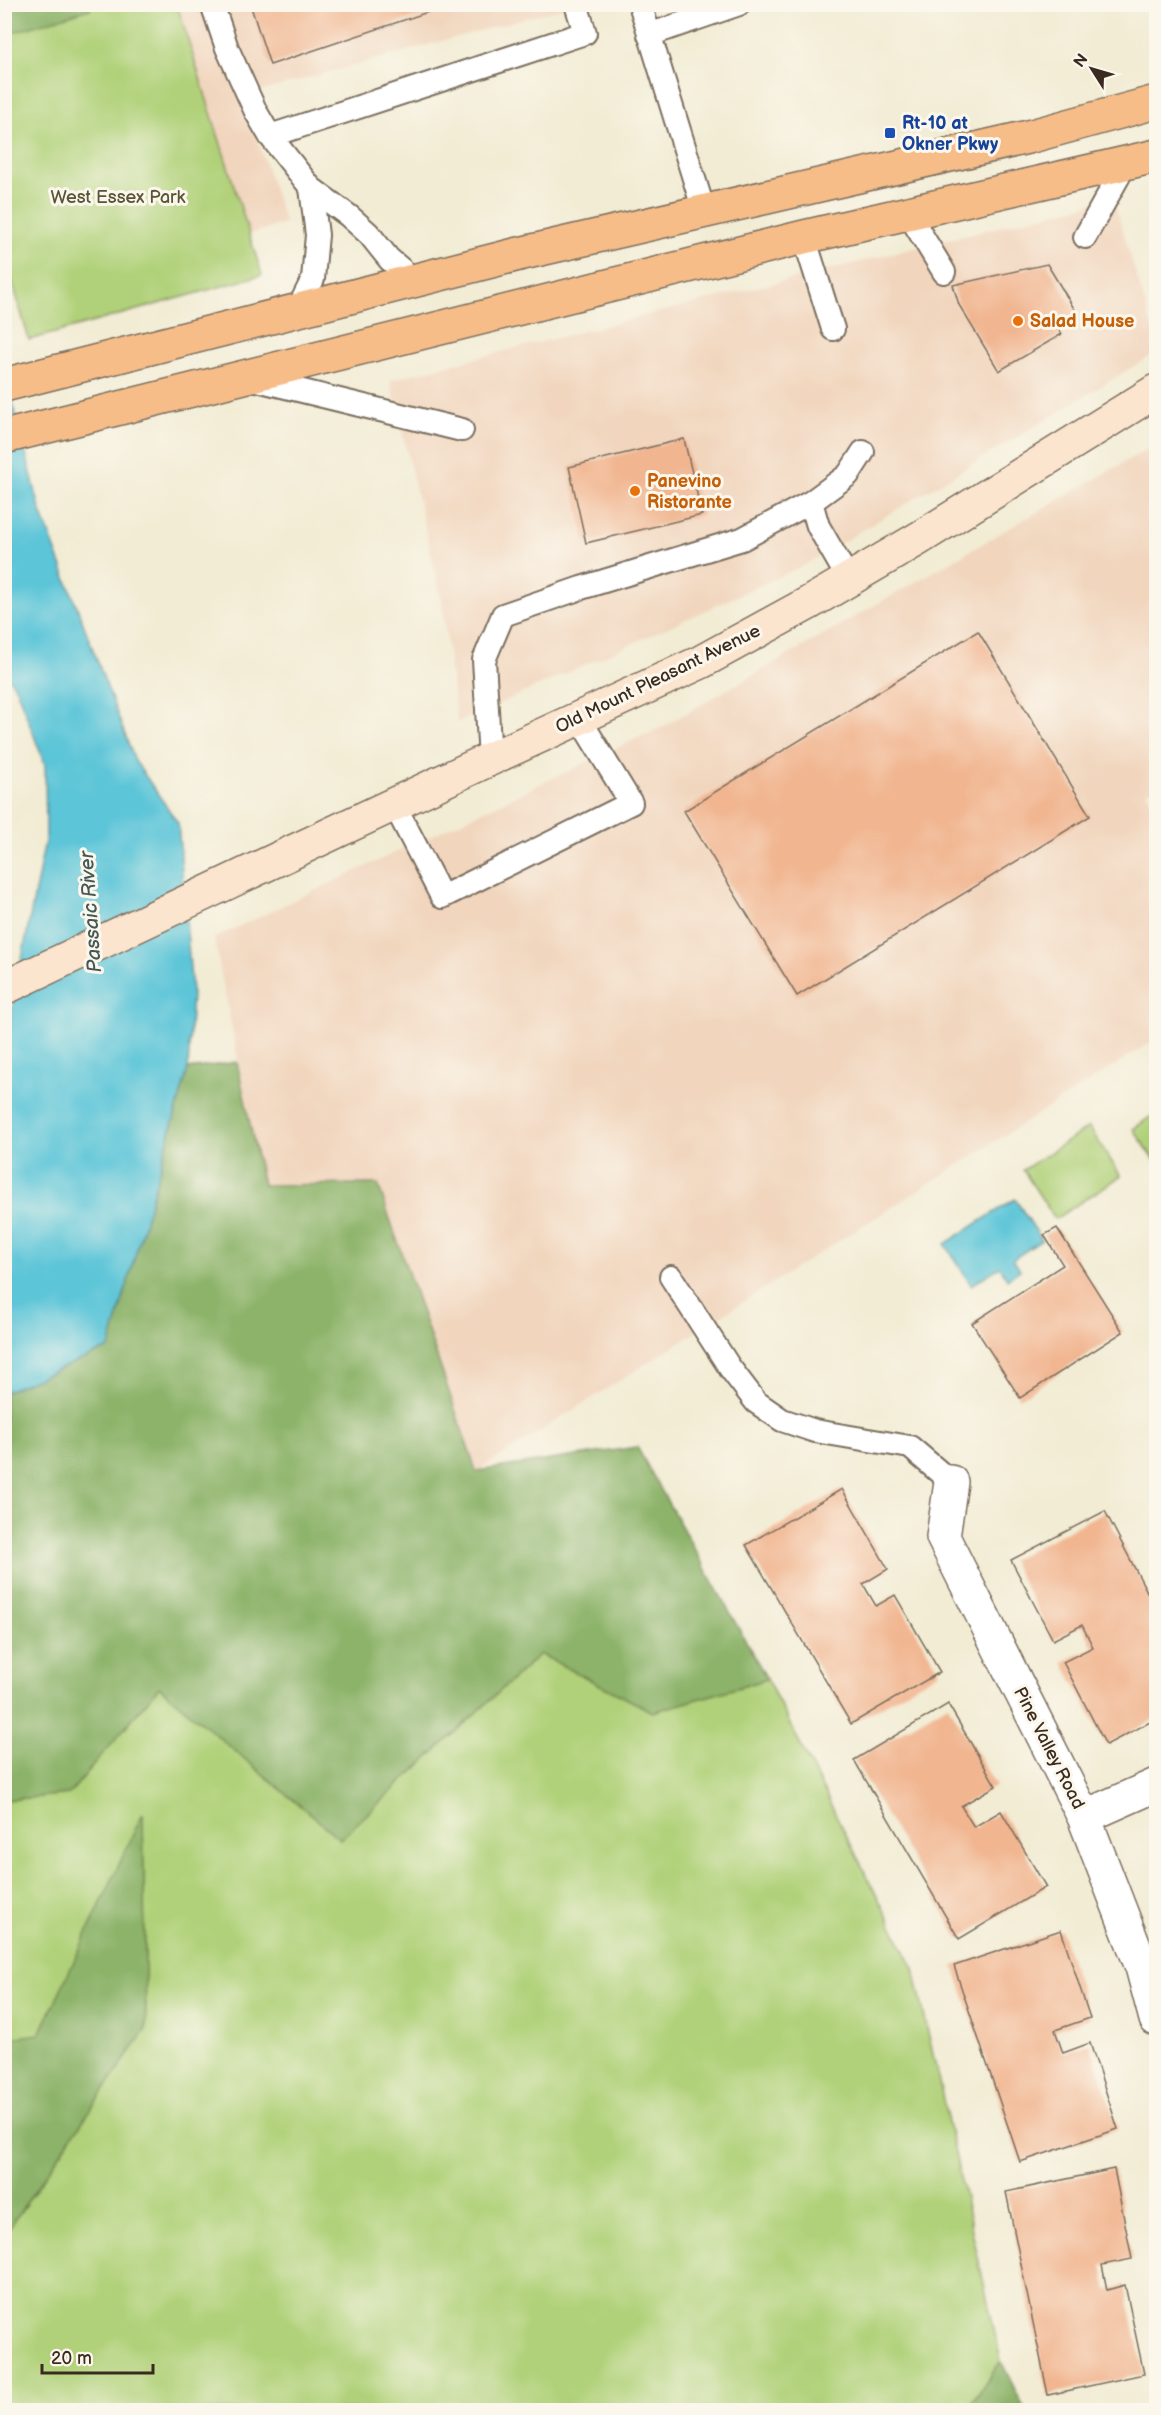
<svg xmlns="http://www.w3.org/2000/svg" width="1161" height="2415" font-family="'Balsamiq Sans',sans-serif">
<rect width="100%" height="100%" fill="#fbf7ec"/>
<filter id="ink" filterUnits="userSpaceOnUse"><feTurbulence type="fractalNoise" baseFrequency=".0167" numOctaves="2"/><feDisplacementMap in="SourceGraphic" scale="12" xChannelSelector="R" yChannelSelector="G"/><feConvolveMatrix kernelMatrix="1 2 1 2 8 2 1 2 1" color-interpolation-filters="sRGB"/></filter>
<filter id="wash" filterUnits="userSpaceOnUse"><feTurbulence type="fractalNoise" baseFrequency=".008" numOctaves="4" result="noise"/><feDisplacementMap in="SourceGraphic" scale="24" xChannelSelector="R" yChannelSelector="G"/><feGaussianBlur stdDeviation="1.35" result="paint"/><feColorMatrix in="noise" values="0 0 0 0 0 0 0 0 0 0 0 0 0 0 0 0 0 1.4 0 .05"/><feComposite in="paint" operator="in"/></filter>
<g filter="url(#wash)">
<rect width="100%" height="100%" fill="#f2ecd4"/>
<!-- built -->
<path fill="#f1d5bd" d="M91 5H573L243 96 285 223 45 299 4 35Z
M1113 198 1156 340V353L803 566 457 723 441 596 390 380Z
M1156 444V788L1146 792 1156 810V1039L476 1472 379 1185H263L214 938 666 725Z"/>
<!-- green -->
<path fill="#b0d179" stroke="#767e4c" stroke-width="1.5" d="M5 5H177L262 275 29 340 5 256Z
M1156 1113V1162L1133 1129Z
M1089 1127 1121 1176 1055 1219 1023 1170Z
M540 1654 653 1712 767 1679 914 1969 1001 2361 967 2410H5V2234L146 2029 143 1815 40 2035 5 2039V1800L69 1794 159 1687 340 1839Z"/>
<!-- forest -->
<path fill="#8cb369" stroke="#646e44" stroke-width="1.5" d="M5 4H91V5L90 9 5 35Z
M237 1062 263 1185 378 1184 476 1471 637 1447 767 1679 653 1712 540 1654 340 1839 159 1687 69 1794 5 1800V1392L109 1348 188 1069Z
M143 1813 146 2029 5 2234V2039L40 2034Z
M1001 2361 1025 2410H967Z"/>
<!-- water -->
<path fill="#5cc5d8" stroke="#4c787b" stroke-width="1.5" d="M4 368 40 509 135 761 178 823 192 992 188 1069 109 1348 5 1392V1045L46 836 45 765 16 688 5 672Z
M1015 1199 1042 1240 1013 1259 1020 1270 1007 1279 1000 1267 971 1285 945 1244Z"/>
<g id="blocks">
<!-- building -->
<path fill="#f1b590" d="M250 4H448L449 5 270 65Z
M1047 264 1078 315 1057 327 1062 334 999 371 959 305 953 285Z
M684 439 702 515 586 543 569 467Z
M978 631 1090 816 797 996 684 811Z
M1057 1228 1123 1332 1020 1398 972 1323 1063 1265 1044 1235Z
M842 1489 888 1569 863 1584 876 1606 895 1595 940 1672 851 1724 746 1545Z
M1105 1511 1156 1609V1719L1106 1745 1063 1662 1093 1647 1082 1625 1053 1640 1011 1560Z
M948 1704 996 1786 961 1806 974 1827 1001 1811 1046 1887 959 1939 854 1760Z
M1061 1930 1090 2018 1055 2030 1063 2053 1090 2043 1118 2129 1020 2162 954 1966Z
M1114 2169 1132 2259 1102 2265 1107 2290 1125 2285 1144 2374 1048 2395 1006 2192Z"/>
</g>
</g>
<g filter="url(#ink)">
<use href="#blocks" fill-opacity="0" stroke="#7b6e5e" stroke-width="1.5"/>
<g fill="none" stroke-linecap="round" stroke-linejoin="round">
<defs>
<path id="lane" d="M212 4 227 48 256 112 270 136 311 188 349 216 369 234 389 259 415 281
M640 4 704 211
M649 35 739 4
M270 136 585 33 576 4
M908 213 944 272
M804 237 833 329
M1085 237 1126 163
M297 311 313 279 317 235 311 188
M249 378 462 430
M811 502 818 526 849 580
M490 759 484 660 503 615 581 588 742 539 811 502 848 475 863 452
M394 804 442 897 631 803 579 718
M671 1277 730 1368 756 1402 782 1420 815 1431 910 1447 951 1482"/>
<path id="street" d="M951 1482 943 1537 1084 1817 1142 1967 1156 2019
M1084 1817 1156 1785"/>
<path id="secondary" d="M4 988 490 759 701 662 809 603 918 539 1156 391"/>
<path id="primary" d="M4 385 519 254 1028 137 1156 102
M4 437 804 237 1156 156"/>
</defs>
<!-- lane casing -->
<use href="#lane" stroke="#7b6e5e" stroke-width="26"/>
<!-- street casing -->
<use href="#street" stroke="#7b6e5e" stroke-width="36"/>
<!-- secondary casing -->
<use href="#secondary" stroke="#7b6e5e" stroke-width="36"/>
<!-- primary casing -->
<use href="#primary" stroke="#7b6e5e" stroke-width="36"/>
<!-- lane -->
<use href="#lane" stroke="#fff" stroke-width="22"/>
<!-- street -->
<use href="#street" stroke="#fff" stroke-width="33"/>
<!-- secondary -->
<use href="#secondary" stroke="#fce5cf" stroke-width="33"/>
<!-- primary -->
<use href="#primary" stroke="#f7bd88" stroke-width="33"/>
</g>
</g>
<!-- markers -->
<rect fill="#1a4fb4" stroke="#fbf7ec" stroke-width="2" x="884" y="127" width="12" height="12" rx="3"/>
<g fill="#e8710a" stroke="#fbf7ec" stroke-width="2">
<circle cx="1018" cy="321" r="6"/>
<circle cx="635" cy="491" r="6"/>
</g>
<g text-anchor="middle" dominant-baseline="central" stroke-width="6" stroke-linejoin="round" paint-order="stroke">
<!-- transit labels -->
<g font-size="18" font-weight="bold" fill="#164399" stroke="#fbf7ec" text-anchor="start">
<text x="902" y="123">Rt-10 at<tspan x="902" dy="21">Okner Pkwy</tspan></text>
</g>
<!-- park labels -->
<g font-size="18" fill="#585435" stroke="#fbf7ec">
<text x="118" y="197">West Essex Park</text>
</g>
<!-- food labels -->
<g font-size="18" font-weight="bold" fill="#c56008" stroke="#fbf7ec" text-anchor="start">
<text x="1030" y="321">Salad House</text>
<text x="647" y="481">Panevino<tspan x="647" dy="21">Ristorante</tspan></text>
</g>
<!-- street labels -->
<g font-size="18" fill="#3b2a1e" stroke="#fbf7ec">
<text transform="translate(658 679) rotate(-26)">Old Mount Pleasant Avenue</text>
<text transform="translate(1049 1748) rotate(63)">Pine Valley Road</text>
</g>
<!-- water labels -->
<g font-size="20" font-style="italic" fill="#455856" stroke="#fbf7ec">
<text transform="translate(91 912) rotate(-94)">Passaic River</text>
</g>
</g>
<!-- margin -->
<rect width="1161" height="2415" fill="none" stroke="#fbf7ec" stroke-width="24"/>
<!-- north arrow -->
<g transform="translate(1092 69) rotate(307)" stroke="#fbf7ec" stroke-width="4.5" paint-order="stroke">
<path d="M0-4.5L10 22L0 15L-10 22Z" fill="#3b2a1e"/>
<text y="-9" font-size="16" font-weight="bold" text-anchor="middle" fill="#3b2a1e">N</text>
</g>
<!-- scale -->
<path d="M42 2364v9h111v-9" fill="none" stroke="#3b2a1e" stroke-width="3"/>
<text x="51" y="2364" font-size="18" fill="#3b2a1e" stroke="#fbf7ec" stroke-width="4.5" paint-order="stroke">20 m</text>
</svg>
